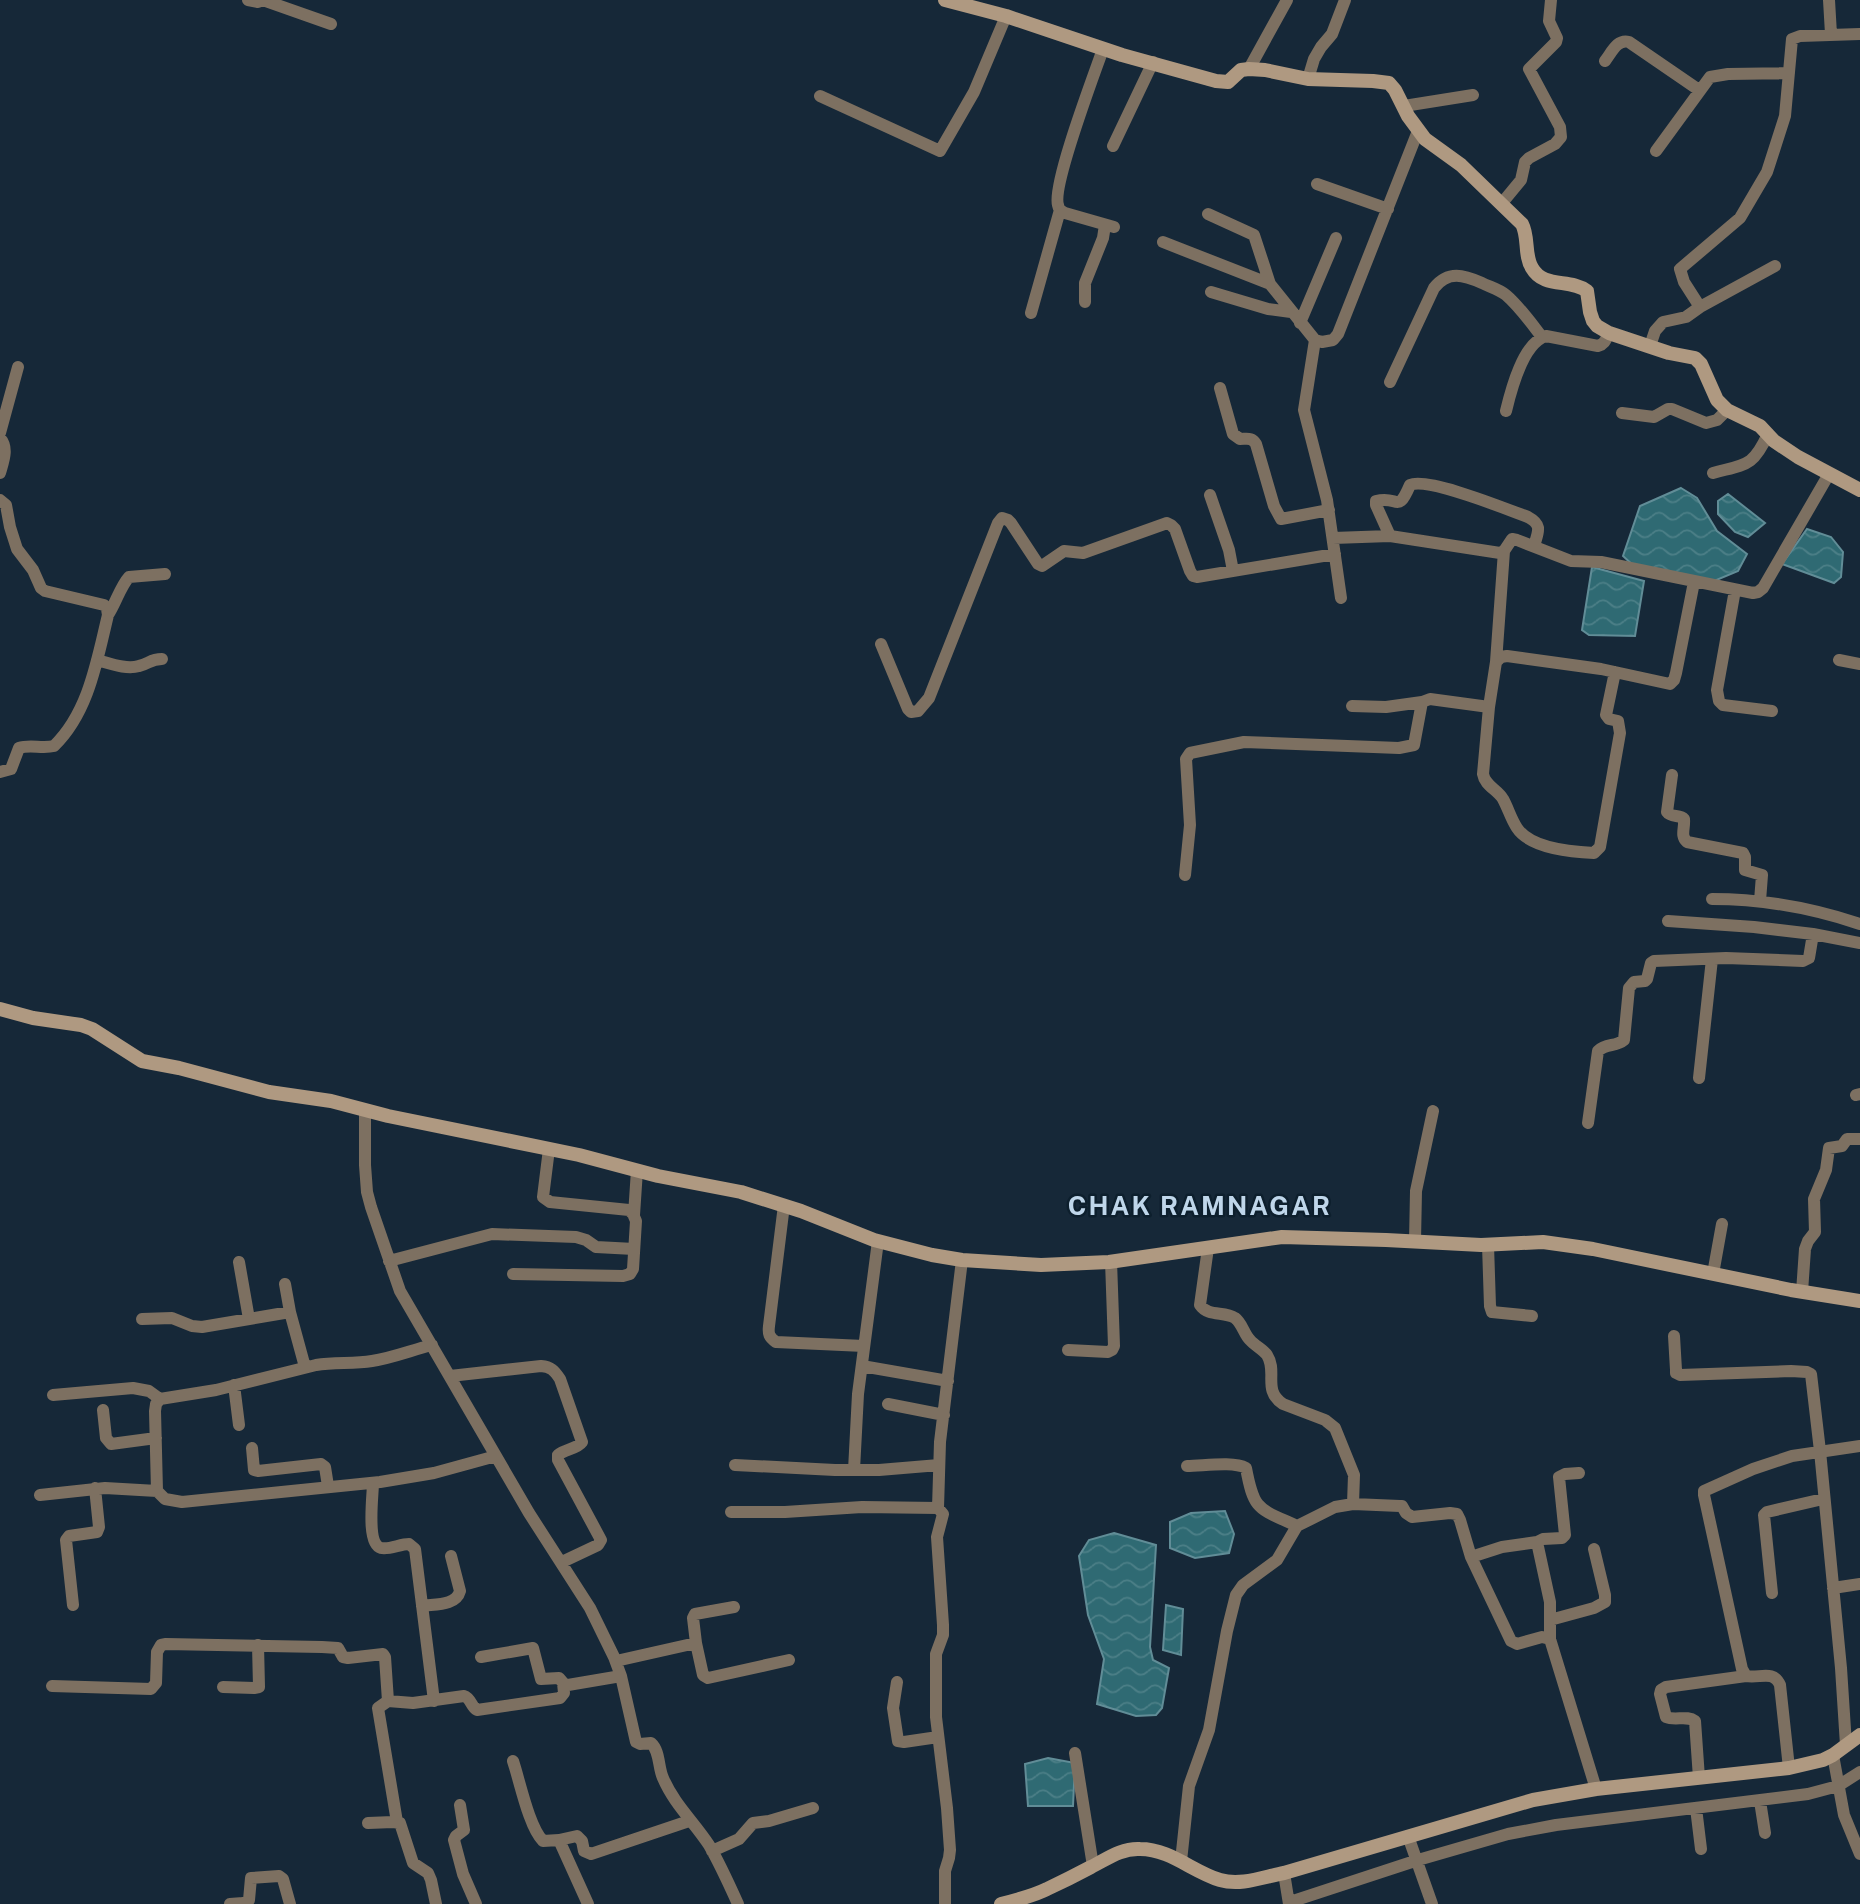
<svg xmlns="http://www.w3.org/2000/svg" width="1860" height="1904" font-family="'Public Sans',sans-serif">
<defs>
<pattern id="water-waves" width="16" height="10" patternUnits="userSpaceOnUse" patternTransform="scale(1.75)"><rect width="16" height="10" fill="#2f6a73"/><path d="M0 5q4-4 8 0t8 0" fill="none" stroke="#4c7f87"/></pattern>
</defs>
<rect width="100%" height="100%" fill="#162838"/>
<!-- water -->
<path fill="url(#water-waves)" stroke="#618d97" stroke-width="2" d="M1681 488 1697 498 1717 531 1747 554 1738 571 1707 584 1635 567 1623 556 1640 506Z
M1728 494 1765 523 1748 537 1735 532 1718 514V501Z
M1807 529 1831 537 1843 552 1841 577 1834 583 1782 564Z
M1592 567 1644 581 1635 636 1589 635 1582 630Z
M1225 1511 1234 1534 1229 1553 1195 1558 1170 1548V1522L1191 1513Z
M1114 1533 1156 1545 1150 1647 1153 1660 1169 1668 1162 1708 1156 1715 1136 1716 1097 1704 1104 1659 1088 1615 1079 1556 1089 1540Z
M1166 1605 1183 1609 1181 1655 1163 1650Z
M1048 1758 1075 1763 1073 1806H1028L1025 1764Z"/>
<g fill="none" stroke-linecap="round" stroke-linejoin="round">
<!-- street -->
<path stroke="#7d7061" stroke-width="12" d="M248 0 258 2 263 0
M263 0 331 24
M1829 0 1831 34
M1103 49C1094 75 1052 185 1058 205 1059 210 1060 210 1065 213L1114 227
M1605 61C1612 52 1617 39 1629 42L1699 90
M1249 69 1287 0
M1308 79 1314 59 1321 47 1332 34 1345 0
M820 96 940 151 974 92 1006 16
M1404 106 1473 95
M1113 146 1153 62
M1656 151 1710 77 1728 74 1789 73
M1317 184 1388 209
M1502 203 1521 180 1525 162 1529 158 1555 144 1561 137 1560 127 1529 69 1556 42 1557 38 1549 21 1551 0
M1208 214 1254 235 1270 284
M1163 242 1270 284 1315 340 1322 342 1333 340 1338 334 1418 131
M1211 292 1268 309 1291 312
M1085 302V283L1103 238 1105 225
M1700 307 1684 282 1680 269 1740 218 1767 172 1785 116 1792 39 1800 36 1860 34
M1031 313 1060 210
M1300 323 1336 238
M1315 340 1304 410 1327 500 1341 598
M1650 346 1655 331 1663 322 1686 317 1700 307 1775 266
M1390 382 1434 288C1448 270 1464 275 1482 283 1490 287 1499 289 1506 295 1520 307 1531 323 1542 337
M1220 388 1233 434 1240 439C1247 439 1252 437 1256 444L1274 506 1281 519 1329 510
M1506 411C1511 390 1523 343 1546 336L1598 346C1605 344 1606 339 1609 333
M1622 413 1654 417 1668 409H1672L1706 423 1717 420 1727 410
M0 433 18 367
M0 438C9 448 3 462 0 473
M1713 473C1746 464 1753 467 1768 434
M1210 495 1229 550 1233 571
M0 500 6 505 10 527 17 549 33 570 41 588 45 591 104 605 107 609 108 615C97 660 89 712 54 746 42 749 30 744 19 748L11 769 0 772
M1390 536 1376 505V501C1399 495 1397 515 1410 485 1428 477 1506 509 1528 517 1543 525 1538 532 1534 546
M1333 538 1390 536 1500 553 1504 551 1512 539 1517 540 1571 561 1601 562 1753 593 1758 592 1763 588 1829 474
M1735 590 1717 690 1719 701 1723 705 1772 711
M108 615C116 603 120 587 129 577L165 574
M881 644 908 709 911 712 918 711 929 698 998 523 1002 518 1008 520 1011 523 1038 564 1042 566 1064 551 1083 553 1167 523 1171 525 1175 529 1190 571 1193 576 1197 577 1335 554
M97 660C109 663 126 670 139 666 149 664 150 659 162 659
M1839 660 1860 664
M1496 662 1504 551
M1352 706 1386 707 1422 702
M1489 707 1483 774C1485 786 1497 789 1503 799 1508 808 1511 819 1517 828 1530 848 1572 852 1594 853L1600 847 1620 733 1618 721 1609 719 1606 715 1615 672
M1672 775 1667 812C1671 818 1680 814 1684 819 1685 828 1680 836 1687 842L1743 853 1745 857V870L1762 875 1760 901
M1185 875 1190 825 1186 759 1190 753 1244 742 1399 748 1414 745 1422 702 1430 699 1489 707 1496 662 1501 657 1507 656 1601 669 1670 684 1674 680 1676 673 1694 582
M1712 899C1762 899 1812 908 1860 924
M1668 921 1754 927 1813 934 1860 943
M1699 1078 1712 959
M1856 1095 1860 1094
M365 1110V1165L367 1192 371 1207 400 1291 529 1513 590 1608 614 1657 621 1676 636 1742 640 1744 651 1743C660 1751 658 1767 663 1778 674 1804 694 1822 709 1845 720 1864 729 1884 738 1904
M1588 1123 1598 1051C1606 1043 1616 1047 1624 1040L1629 988 1634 982 1645 981 1647 979 1651 963 1654 961 1726 958 1803 961 1809 958 1813 934
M784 1205 769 1326C768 1334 769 1337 776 1342L864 1346
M634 1215 637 1170
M1415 1241 1416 1191 1433 1111
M1488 1245 1490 1306 1492 1312 1532 1316
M1208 1248 1200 1305C1208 1317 1224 1311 1235 1318 1242 1323 1244 1334 1250 1340 1255 1346 1263 1349 1267 1355 1278 1372 1262 1390 1283 1404L1325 1420 1335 1428 1354 1475 1353 1504
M389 1261 492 1234 576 1237 586 1240 596 1247 634 1249
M239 1262 249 1319
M513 1274 623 1276 630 1274 633 1269 636 1221 633 1214 629 1210 550 1202 543 1197 549 1149
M1713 1274 1722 1224
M285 1284 290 1312 305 1367
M1802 1292 1805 1249 1808 1241 1815 1232 1814 1199 1826 1170 1829 1148 1842 1146 1847 1139H1860
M142 1319 172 1318 192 1326 202 1327 290 1312
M1674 1336 1676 1370V1373L1680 1375 1791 1371 1807 1372 1811 1374 1820 1451 1841 1668 1846 1745
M1068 1350 1108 1352 1112 1350 1114 1346 1111 1261
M862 1366 948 1381
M450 1376 541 1366C551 1367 554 1370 560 1379L582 1442C577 1449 565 1449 558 1455V1460L601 1540 598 1545 562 1562
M234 1385 239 1425
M53 1395 133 1388 149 1391 160 1399
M888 1404 944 1415
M103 1410 106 1438 111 1444 156 1438
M252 1448 254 1470 258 1471 321 1464 325 1467 328 1486
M735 1465 835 1470H879L939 1465
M1187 1466C1203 1466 1233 1461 1246 1468 1254 1511 1258 1508 1297 1526
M854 1470 858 1394 878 1241
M373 1483C373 1495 366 1544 381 1548 389 1550 400 1544 409 1544L415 1549 434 1701
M157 1491 165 1499 182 1502 380 1482 434 1473 496 1456
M40 1495 105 1488 157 1491 155 1411 156 1404 160 1399 216 1390 316 1365C335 1362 353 1364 372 1361 392 1358 412 1350 432 1345
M938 1508 943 1514 937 1537 943 1625V1635L936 1654V1717L947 1808 950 1850 949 1858 945 1871V1904
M731 1512H785L862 1507 938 1508 940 1442 962 1260
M1471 1557 1502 1547 1537 1542
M1833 1588 1860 1584
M1772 1593 1764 1515 1767 1512 1823 1499
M73 1605 66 1540 69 1536 97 1532 99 1527 95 1488
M422 1606C435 1604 456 1606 460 1591L451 1556
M1550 1620 1594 1608 1605 1602V1595L1594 1549
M1550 1639V1602L1537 1542 1543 1539 1562 1538 1565 1535 1559 1477 1565 1474 1579 1473
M696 1643 693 1618 695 1614 734 1607
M481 1657 533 1648 541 1679 559 1678 565 1685H568L621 1676
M616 1661 696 1643 703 1675 708 1678 789 1660
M897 1682 893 1708 898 1741 904 1742 938 1737
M52 1686 151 1689 156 1683 157 1652 161 1645 166 1644 322 1647 338 1648 343 1657 348 1658 383 1654 385 1657 388 1701 413 1703 464 1696C471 1698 471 1707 477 1710L560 1698 564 1693 563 1683
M223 1687 254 1688 259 1687 258 1645
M388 1701 378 1708 397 1822
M1075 1753 1093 1866
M1833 1755 1844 1815 1860 1854
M513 1761C520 1782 529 1827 543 1841L559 1840 588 1904
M1789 1768 1780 1685C1773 1669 1759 1679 1746 1676L1742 1669 1704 1495V1491L1753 1469 1792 1456 1860 1446
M1699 1778 1695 1721C1687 1715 1675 1721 1666 1717L1660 1694 1661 1690 1666 1687 1746 1676
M1760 1801 1765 1833
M460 1805 464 1830 456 1836 454 1840 463 1874 476 1904
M1696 1808 1701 1849
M368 1823 393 1822 400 1823 413 1863 428 1873 431 1880 436 1904
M1408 1836 1432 1904
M559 1840 577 1836 582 1841 584 1851 591 1854 689 1821
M712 1851 739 1839 753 1823 769 1821 813 1808
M1181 1861 1189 1786 1209 1730 1227 1631 1236 1595 1243 1585 1277 1560 1297 1526 1335 1507 1353 1504 1400 1506H1402L1406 1513 1412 1517 1450 1513 1457 1514 1460 1520 1471 1557 1511 1641 1517 1644 1542 1637 1550 1639 1596 1789
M1284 1873 1289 1904
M1290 1902 1418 1860 1508 1834 1556 1825 1808 1794 1838 1786 1860 1772
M230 1904 243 1903 249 1900 251 1878 279 1876 283 1879 290 1904"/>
<!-- secondary -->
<path stroke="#af9981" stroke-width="14" d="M945 0 1006 16 1122 55 1216 81 1228 82 1241 70 1249 69 1265 70 1308 79 1373 81 1389 83 1395 90 1408 116 1425 139 1461 165 1522 224C1529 237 1524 255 1532 268 1544 289 1570 278 1587 291L1590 312 1593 321 1597 326 1609 333 1669 353 1695 358 1701 364 1717 400 1727 410 1760 426 1774 441 1798 457 1860 490
M0 1009 33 1018 81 1025 92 1029 142 1061 179 1068 269 1092 331 1101 388 1116 579 1155 658 1176 741 1192 801 1211 874 1240 932 1255 962 1260 1041 1265 1109 1262 1282 1237 1386 1240 1481 1245 1543 1242 1593 1249 1791 1290 1860 1301
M1001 1904C1017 1900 1033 1896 1047 1889 1062 1882 1076 1875 1091 1867 1107 1859 1121 1848 1140 1849 1170 1849 1193 1872 1220 1880 1241 1886 1263 1877 1284 1873L1533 1800 1596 1789 1789 1768 1823 1760 1833 1755 1860 1735"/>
</g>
<g text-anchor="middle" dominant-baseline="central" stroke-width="5" stroke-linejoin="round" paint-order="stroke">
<!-- district labels -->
<g font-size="26" font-weight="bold" letter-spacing="2" fill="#bfd6ea" stroke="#0d1f2d">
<text x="1200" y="1205">CHAK RAMNAGAR</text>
</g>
</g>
</svg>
